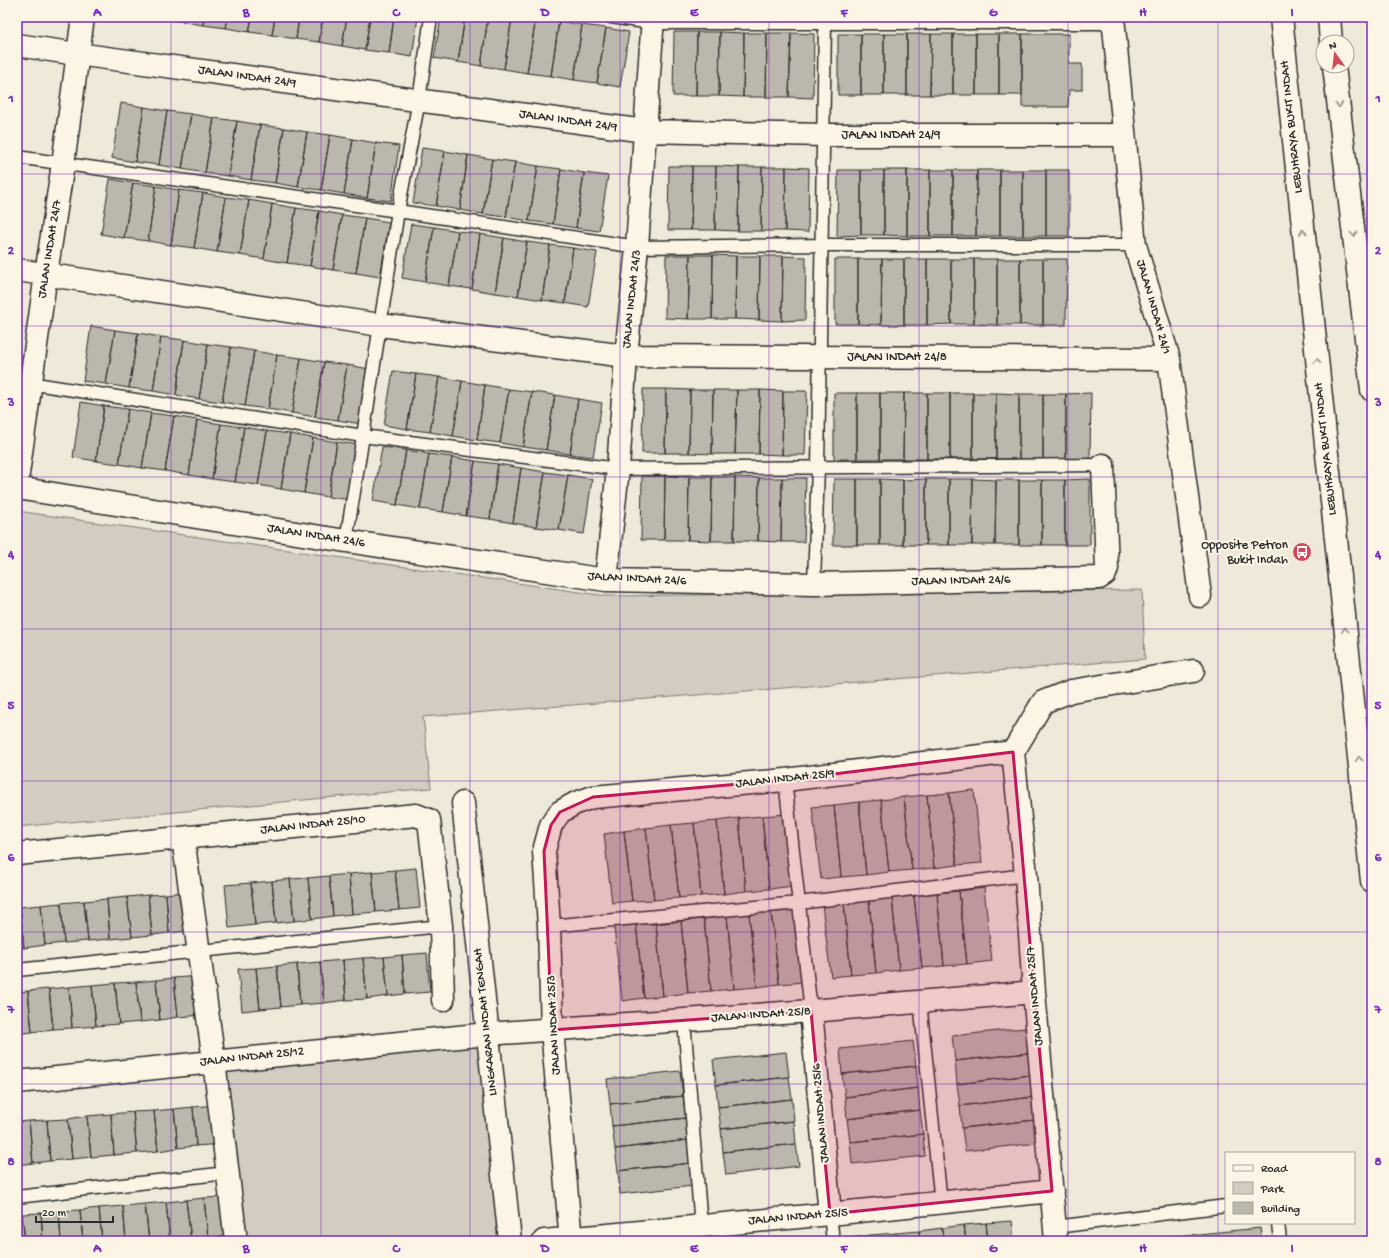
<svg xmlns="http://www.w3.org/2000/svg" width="1389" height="1258" font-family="'Gochi Hand',sans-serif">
<rect width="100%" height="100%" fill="#efe9da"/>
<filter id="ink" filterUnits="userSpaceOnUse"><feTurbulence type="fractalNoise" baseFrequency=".025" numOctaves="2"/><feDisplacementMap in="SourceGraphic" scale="8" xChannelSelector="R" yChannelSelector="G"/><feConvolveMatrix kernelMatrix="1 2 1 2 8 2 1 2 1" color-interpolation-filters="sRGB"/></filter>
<g filter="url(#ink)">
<!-- green -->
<path fill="#d2cdc0" stroke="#7e7c76" d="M17 511 607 596 1142 590 1145 659 423 717 431 788 17 827Z
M487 1034 510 1241H235L214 1061Z"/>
<!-- building -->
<path fill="#bcb7ac" stroke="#2b2b2b" d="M156 17H180L179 21Z
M180 17H204L203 25 179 21Z
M204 17H228L226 28 203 25Z
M228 17H252L249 32 226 28Z
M252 17H275L272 35 249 32Z
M275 17H299L296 39 272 35Z
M299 17H323L319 42 296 39Z
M323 17H347L342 46 319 42Z
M347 17H370L365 50 342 46Z
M370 17H394L389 53 365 50Z
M394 17H418L412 57 389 53Z
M441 17H465L458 62 434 58Z
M465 17H488L481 66 458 62Z
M488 17H512L504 69 481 66Z
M512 17 536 18 527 73 504 69Z
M536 18 559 21 551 76 527 73Z
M559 21 582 25 574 80 551 76Z
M582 25 606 28 597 83 574 80Z
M606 28 629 32 620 87 597 83Z
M674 32H697L696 96H673Z
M697 32H720L719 96H696Z
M720 32 744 33 743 97 719 96Z
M744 33H767L766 97H743Z
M767 33H791L789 97H766Z
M791 33 814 34 813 98 789 97Z
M838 34H861V95H838Z
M861 34H884V95H861Z
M884 34H907V95H884Z
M907 34H931L930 95H907Z
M931 34H953V95H930Z
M953 34H976V95H953Z
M976 34H999V95H976Z
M999 34H1022V95H999Z
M1022 34H1069V64H1082V90H1069L1068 107H1022Z
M121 103 144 107 135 162 112 158Z
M144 107 167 111 159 165 135 162Z
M167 111 191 114 182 169 159 165Z
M191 114 214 118 205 173 182 169Z
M214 118 237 121 228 176 205 173Z
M237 121 260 125 251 180 228 176Z
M260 125 284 128 275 183 251 180Z
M284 128 307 132 298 187 275 183Z
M307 132 330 135 321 190 298 187Z
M330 135 353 139 344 194 321 190Z
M353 139 376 143 367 198 344 194Z
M376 143 399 146 391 201 367 198Z
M422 148 445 151 436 206 413 203Z
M445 151 468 155 460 210 436 206Z
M468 155 492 159 483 214 460 210Z
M492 159 515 162 506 217 483 214Z
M515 162 538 166 529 221 506 217Z
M538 166 561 169 553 224 529 221Z
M669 166H692L691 230H668Z
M692 166H716L715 230H691Z
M716 166 739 167 738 231 715 230Z
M739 167H762L761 231H738Z
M762 167H786L785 231H761Z
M786 167 809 168 808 232 785 231Z
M561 169 584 173 576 228 553 224Z
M838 170H861V235L837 236Z
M861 170H884V235H861Z
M884 170H907V236L884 235Z
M907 170H930V236H907Z
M930 170H953V236H930Z
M953 170H977L976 236H953Z
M977 170H1000V236H976Z
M1000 170H1023V236H1000Z
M1023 170H1046V236H1023Z
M1046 170H1069V236H1046Z
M584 173 608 176 599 231 576 228Z
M110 179 133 183 124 238 101 234Z
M133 183 156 186 148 241 124 238Z
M156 186 179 190 171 245 148 241Z
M179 190 203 193 194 248 171 245Z
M203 193 226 197 217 252 194 248Z
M226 197 249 200 240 255 217 252Z
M249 200 272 204 264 259 240 255Z
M272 204 296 208 287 263 264 259Z
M296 208 319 211 310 266 287 263Z
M319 211 342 215 333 270 310 266Z
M342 215 365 218 356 273 333 270Z
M365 218 389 222 380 277 356 273Z
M411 224 434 227 425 282 402 278Z
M434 227 458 231 449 286 425 282Z
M458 231 480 234 472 289 449 286Z
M480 234 504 238 495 293 472 289Z
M504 238 527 242 518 296 495 293Z
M527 242 550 245 542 300 518 296Z
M550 245 573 248 565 303 542 300Z
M573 248 597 252 588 307 565 303Z
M666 255H690L688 319 665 318Z
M690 255H713L712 319H688Z
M713 255 736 256 735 319H712Z
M736 256H760L759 320 735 319Z
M760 256H783L782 321 759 320Z
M783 256 806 257 805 320 782 321Z
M835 259H858V324H835Z
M858 259H882L881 325 858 324Z
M882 259H904V325H881Z
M904 259H927V325H904Z
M927 259H951V324L927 325Z
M951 259H974V324H951Z
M974 259H997V325L974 324Z
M997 259H1020V325H997Z
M1020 259H1043V325H1020Z
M1043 259H1067L1066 325H1043Z
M91 326 115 330 106 384 83 381Z
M115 330 138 333 129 388 106 384Z
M138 333 161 337 153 391 129 388Z
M161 337 184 340 176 395 153 391Z
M184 340 208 344 199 399 176 395Z
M208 344 231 347 222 402 199 399Z
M231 347 254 351 245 406 222 402Z
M254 351 277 355 268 409 245 406Z
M277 355 301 358 292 413 268 409Z
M301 358 324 362 315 417 292 413Z
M324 362 347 365 338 420 315 417Z
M347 365 370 369 361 424 338 420Z
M393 371 416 374 407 429 384 425Z
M416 374 439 377 430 432 407 429Z
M439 377 462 381 453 436 430 432Z
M462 381 485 385 477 440 453 436Z
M485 385 509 389 500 443 477 440Z
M509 389 532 392 523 447 500 443Z
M643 389H666L665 453H642Z
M666 389 690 390 689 453H665Z
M690 390H713L712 454 689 453Z
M713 390H737L735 454H712Z
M737 390H760L759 454H735Z
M760 390 783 391 782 455 759 454Z
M783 391H807L805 455H782Z
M532 392 555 395 546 450 523 447Z
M834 393H857V459H834Z
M857 393H880V459H857Z
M880 393H904L903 459H880Z
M904 393H927V459H903Z
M927 393H950V459H927Z
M950 393H973V459H950Z
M973 393H996V459H973Z
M996 393 1019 394V459H996Z
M1091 393 1090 459H1066V394Z
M1019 394H1043V459H1019Z
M1043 394H1066V459H1043Z
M555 395 578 399 570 454 546 450Z
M578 399 602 403 593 457 570 454Z
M81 402 104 406 96 461 73 457Z
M104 406 128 409 119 464 96 461Z
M128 409 151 413 142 468 119 464Z
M151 413 174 416 165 471 142 468Z
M174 416 197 420 189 475 165 471Z
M197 420 221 424 212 479 189 475Z
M221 424 244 427 235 482 212 479Z
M244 427 267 431 258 485 235 482Z
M267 431 290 434 281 489 258 485Z
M290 434 313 438 304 493 281 489Z
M313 438 337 442 328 497 304 493Z
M337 442 360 445 351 500 328 497Z
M382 447 406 450 397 505 373 501Z
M406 450 429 454 420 509 397 505Z
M429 454 452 457 443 512 420 509Z
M452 457 475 461 466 516 443 512Z
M475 461 498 464 490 519 466 516Z
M498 464 521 468 513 523 490 519Z
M521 468 545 472 536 527 513 523Z
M545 472 568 475 559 530 536 527Z
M568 475 592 479 584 534 559 530Z
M642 476H665L664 540H641Z
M665 476 689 477 688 540H664Z
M689 477H712L711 541 688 540Z
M712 477H735L734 541H711Z
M735 477 759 478 758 541H734Z
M759 478H782L781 542 758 541Z
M782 478H806L804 542H781Z
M834 479H857V545H833Z
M857 479H880V545H857Z
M880 479 903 480V545H880Z
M926 479H949V545H926Z
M926 479V545H903V480Z
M949 479H973L972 545H949Z
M973 479 996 480 995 545H972Z
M1090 479V545H1065V480Z
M996 480H1019V545H995Z
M1019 480H1042V545H1019Z
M1042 480H1065V545H1042Z
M974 790 982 863 957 865 949 793Z
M949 793 957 865 934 868 927 795Z
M927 795 934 868 912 870 904 797Z
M904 797 912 870 889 872 881 800Z
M881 800 889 872 866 875 859 802Z
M859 802 866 875 841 877 834 805Z
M834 805 841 877 821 879 812 807Z
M787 814 794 886 769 889 762 816Z
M762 816 769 889 746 891 739 818Z
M739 818 746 891 724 894 717 821Z
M717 821 724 894 701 896 694 823Z
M694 823 701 896 679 898 671 825Z
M671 825 679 898 654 900 646 828Z
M646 828 654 900 632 901 624 831Z
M624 831 632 901 612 903 604 834Z
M416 868 420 908 399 910 395 870Z
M395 870 399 910 376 912 372 872Z
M372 872 376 912 352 914 349 874Z
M349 874 352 914 333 916 329 876Z
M329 876 333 916 312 919 308 878Z
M308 878 312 919 294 921 290 879Z
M290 879 294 921 276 923 272 881Z
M272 881 276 923 255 925 251 883Z
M251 883 255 925 229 928 225 885Z
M984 888 992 961 967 964 959 891Z
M191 891 195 930 169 933 166 894Z
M959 891 967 964 944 966 937 893Z
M937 893 944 966 922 968 914 896Z
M166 894 169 933 152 935 148 895Z
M148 895 152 935 132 937 127 897Z
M914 896 922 968 899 970 892 898Z
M127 897 132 937 110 939 107 899Z
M892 898 899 970 876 973 869 900Z
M107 899 110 939 88 941 84 901Z
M869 900 876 973 851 975 844 903Z
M84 901 88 941 64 943 61 903Z
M61 903 64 943 45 945 41 905Z
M844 903 851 975 831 977 822 905Z
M41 905 45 945 24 948 20 907Z
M17 907H20L24 948H17Z
M797 909 804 982 779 984 771 912Z
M771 912 779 984 757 987 749 914Z
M749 914 757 987 734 989 727 916Z
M727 916 734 989 711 991 704 919Z
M704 919 711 991 688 993 681 921Z
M681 921 688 993 663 996 656 924Z
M636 924H656L663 996 644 998Z
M636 924 644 998 622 1001 614 927Z
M427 953 430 992 405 994 402 955Z
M402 955 405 994 388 996 384 957Z
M384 957 388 996 367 999 363 958Z
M363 958 367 999 346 1000 343 960Z
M343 960 346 1000 324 1003 320 962Z
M320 962 324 1003 300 1005 297 964Z
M297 964 300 1005 281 1007 277 966Z
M277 966 281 1007 260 1009 256 968Z
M256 968 260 1009 242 1011 238 969Z
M199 976 203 1015 178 1017 174 978Z
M174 978 178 1017 160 1020 156 980Z
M156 980 160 1020 140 1022 136 982Z
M136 982 140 1022 119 1024 115 983Z
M115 983 119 1024 96 1026 92 985Z
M92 985 96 1026 72 1028 69 987Z
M69 987 72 1028 53 1029 49 989Z
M49 989 53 1029 32 1032 28 991Z
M28 991 32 1032 17 1034V992Z
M1025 1028 1028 1053 955 1061 952 1036Z
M913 1041 916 1066 842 1074 840 1049Z
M786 1052 789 1077 716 1085 713 1060Z
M1028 1053 1030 1075 957 1084 955 1061Z
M916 1066 918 1088 845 1097 842 1074Z
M680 1071 683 1096 610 1104 607 1079Z
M1030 1075 1033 1097 960 1106 957 1084Z
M789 1077 792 1099 718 1107 716 1085Z
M918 1088 920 1110 847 1119 845 1097Z
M683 1096 686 1118 612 1126 610 1104Z
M1033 1097 1035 1120 962 1128 960 1106Z
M792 1099 794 1121 721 1129 718 1107Z
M218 1105 221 1144 196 1146 193 1107Z
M193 1107 196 1146 178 1148 174 1109Z
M174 1109 178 1148 158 1151 154 1111Z
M920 1110 923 1134 850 1142 847 1119Z
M154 1111 158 1151 137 1153 133 1112Z
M133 1112 137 1153 114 1155 111 1114Z
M111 1114 114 1155 91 1157 87 1116Z
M87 1116 91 1157 72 1159 68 1119Z
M686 1118 688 1140 615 1149 612 1126Z
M68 1119 72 1159 50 1161 47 1120Z
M47 1120 50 1161 33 1163 29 1121Z
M1035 1120 1038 1143 965 1151 962 1128Z
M29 1121 33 1163 17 1165V1122Z
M794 1121 796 1144 723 1152 721 1129Z
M923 1134 925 1156 852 1164 850 1142Z
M688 1140 691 1163 618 1171 615 1149Z
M796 1144 799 1166 726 1175 723 1152Z
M691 1163 693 1186 620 1194 618 1171Z
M229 1197 233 1235 208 1238 204 1198Z
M204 1198 208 1238 191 1240 186 1200Z
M186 1200 191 1240 170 1241 166 1202Z
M166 1202 170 1241H149L145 1204Z
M145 1204 149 1241H126L123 1206Z
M123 1206 126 1241H102L99 1208Z
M99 1208 102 1241H83L80 1210Z
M80 1210 83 1241H61L59 1211Z
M59 1211 61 1241H43L41 1213Z
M41 1213 43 1241H25L22 1214Z
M22 1214 25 1241H17V1215Z
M1012 1221 1014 1241H988L986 1223Z
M986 1223 988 1241H966L964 1225Z
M964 1225 966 1241H943L942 1228Z
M942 1228 943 1241H920L919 1231Z
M1260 1228 1262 1241H1136V1240Z
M919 1231 920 1241H897L896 1233Z
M896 1233 897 1241H872L871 1235Z
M871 1235 872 1241H850V1238Z"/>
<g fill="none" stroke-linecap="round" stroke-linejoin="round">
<defs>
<path id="service" d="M611 17 652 23H1114
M17 157 398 211 637 247 821 245H1135
M17 381 363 436 618 469 1103 465
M346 541 363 436 380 325 398 211 419 100 431 17
M814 584 818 467 825 23
M785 780 811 1011
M549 926 799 903 1026 875
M17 970 441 926
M920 1002 941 1203
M684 1021 701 1226
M17 1197 227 1173
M830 1214 833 1241
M1278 1223 1280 1241
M1055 1227 1226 1206"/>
<path id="minor" d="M1113 17 1135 245 1169 359 1200 596
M17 45 77 54 645 131 824 135H1124
M17 270 380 325 626 356 1169 359
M17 481 46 274 63 164 83 17
M17 488 346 541 606 580 814 584 1099 578 1105 574 1107 568 1103 465
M606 580 618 469 626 356 637 247 653 17
M1013 752 1026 875 1034 992 1056 1241
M1013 752 1043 702 1071 691 1193 671
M463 803 510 1241
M183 838 214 1061 236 1241
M17 854 416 815 429 820 441 926 443 1000
M811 1011 830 1214
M17 1082 487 1034 811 1011 1034 992
M544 1241 830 1214 1052 1191
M571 1241 552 1030 549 926 544 851 551 825 560 812 576 803 593 797 785 780 1013 752"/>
<path id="trunk" d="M1281 17 1372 881
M1329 17 1331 42
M1334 66 1372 390"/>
</defs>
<!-- service casing -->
<use href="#service" stroke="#2b2b2b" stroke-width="15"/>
<!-- minor casing -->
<use href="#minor" stroke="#2b2b2b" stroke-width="25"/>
<!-- trunk casing -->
<use href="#trunk" stroke="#2b2b2b" stroke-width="25"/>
<!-- service -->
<use href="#service" stroke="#fcf5e5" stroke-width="12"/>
<!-- minor -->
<use href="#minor" stroke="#fcf5e5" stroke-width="22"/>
<!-- trunk -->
<use href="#trunk" stroke="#fcf5e5" stroke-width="22"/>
</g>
<!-- one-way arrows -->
<defs><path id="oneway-chevron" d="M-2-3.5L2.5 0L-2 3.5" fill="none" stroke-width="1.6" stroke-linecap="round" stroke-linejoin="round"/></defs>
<g stroke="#949088">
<use href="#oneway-chevron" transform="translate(1339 105) rotate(83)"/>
<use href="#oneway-chevron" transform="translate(1303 232) rotate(-96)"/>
<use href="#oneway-chevron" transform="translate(1354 234) rotate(83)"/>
<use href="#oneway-chevron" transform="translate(1317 361) rotate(-96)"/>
<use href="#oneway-chevron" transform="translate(1345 630) rotate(-96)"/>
<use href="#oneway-chevron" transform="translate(1359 759) rotate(-96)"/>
</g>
</g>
<!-- marked area -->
<path fill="#c2185b" fill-opacity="0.2" stroke="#c2185b" stroke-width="3" stroke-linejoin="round" d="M1013 752 1052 1191 830 1214 811 1011 552 1030 544 851 551 825 560 812 593 797 785 780Z"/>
<!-- grid -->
<path fill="none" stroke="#7b2cbf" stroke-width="1" stroke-opacity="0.55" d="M171 17V1241M321 17V1241M470 17V1241M620 17V1241M769 17V1241M919 17V1241M1068 17V1241M1218 17V1241M17 174H1372M17 326H1372M17 477H1372M17 629H1372M17 781H1372M17 932H1372M17 1084H1372"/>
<!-- icons -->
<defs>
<symbol id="bus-disc" viewBox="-11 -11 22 22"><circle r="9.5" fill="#d1495b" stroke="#fcf5e5"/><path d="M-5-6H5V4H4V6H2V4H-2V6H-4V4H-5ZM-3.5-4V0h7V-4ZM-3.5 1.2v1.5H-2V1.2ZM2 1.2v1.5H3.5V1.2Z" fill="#fff"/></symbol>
</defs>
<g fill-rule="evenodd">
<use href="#bus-disc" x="1291" y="541" width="22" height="22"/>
</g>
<g text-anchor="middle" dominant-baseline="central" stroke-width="4" stroke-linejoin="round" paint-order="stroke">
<!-- street labels -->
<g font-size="13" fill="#2b2b2b" stroke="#fcf5e5">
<text transform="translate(247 77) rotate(8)">JALAN INDAH 24/9</text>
<text transform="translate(568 121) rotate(8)">JALAN INDAH 24/9</text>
<text transform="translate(1292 127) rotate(-96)">LEBUHRAYA BUKIT INDAH</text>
<text x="891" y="135">JALAN INDAH 24/9</text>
<text transform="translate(50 249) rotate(-81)">JALAN INDAH 24/7</text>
<text transform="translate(632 299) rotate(-84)">JALAN INDAH 24/3</text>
<text transform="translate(1153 307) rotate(74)">JALAN INDAH 24/1</text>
<text x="897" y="357">JALAN INDAH 24/8</text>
<text transform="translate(1326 449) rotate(-96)">LEBUHRAYA BUKIT INDAH</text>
<text transform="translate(316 536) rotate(9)">JALAN INDAH 24/6</text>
<text transform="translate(637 579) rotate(3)">JALAN INDAH 24/6</text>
<text transform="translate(961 581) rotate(-1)">JALAN INDAH 24/6</text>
<text transform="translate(785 779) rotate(-6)">JALAN INDAH 25/9</text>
<text transform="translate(313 825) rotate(-6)">JALAN INDAH 25/10</text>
<text transform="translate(1035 996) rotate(-95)">JALAN INDAH 25/7</text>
<text transform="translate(761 1015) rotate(-4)">JALAN INDAH 25/8</text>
<text transform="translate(486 1022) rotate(-96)">LINGKARAN INDAH TENGAH</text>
<text transform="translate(554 1025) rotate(-93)">JALAN INDAH 25/3</text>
<text transform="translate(252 1057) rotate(-6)">JALAN INDAH 25/12</text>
<text transform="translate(821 1113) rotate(-95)">JALAN INDAH 25/6</text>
<text transform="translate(798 1217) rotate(-5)">JALAN INDAH 25/5</text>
</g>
<!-- poi labels -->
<g font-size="13" fill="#2b2b2b" stroke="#fcf5e5" text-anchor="end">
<text x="1288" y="545">Opposite Petron<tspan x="1288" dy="15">Bukit Indah</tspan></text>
</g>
</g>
<!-- margin -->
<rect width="1389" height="1258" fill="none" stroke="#fcf5e5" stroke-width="44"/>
<!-- legend -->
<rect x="1225" y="1152" width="130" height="72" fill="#fcf5e5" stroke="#a8a49b"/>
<rect x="1233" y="1165" width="20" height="6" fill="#fcf5e5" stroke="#a8a49b"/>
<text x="1261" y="1172" font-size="12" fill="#2b2b2b">Road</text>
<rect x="1233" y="1182" width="20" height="12" fill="#d2cdc0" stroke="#a8a49b"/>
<text x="1261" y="1192" font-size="12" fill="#2b2b2b">Park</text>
<rect x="1233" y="1202" width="20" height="12" fill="#bcb7ac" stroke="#a8a49b"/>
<text x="1261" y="1212" font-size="12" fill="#2b2b2b">Building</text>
<!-- north arrow -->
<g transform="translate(1335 54) rotate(345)"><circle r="19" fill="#fcf5e5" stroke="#a8a49b"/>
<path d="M0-3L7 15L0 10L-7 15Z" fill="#d1495b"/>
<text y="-6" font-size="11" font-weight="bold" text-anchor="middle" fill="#2b2b2b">N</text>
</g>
<!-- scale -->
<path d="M36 1216v6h77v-6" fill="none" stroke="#2b2b2b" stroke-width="2"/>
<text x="42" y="1216" font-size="12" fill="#2b2b2b" stroke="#fcf5e5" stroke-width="3" paint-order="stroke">20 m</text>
<rect x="22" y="22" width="1345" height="1214" fill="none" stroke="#7b2cbf" stroke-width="1.5"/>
<g font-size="13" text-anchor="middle" font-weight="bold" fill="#7b2cbf">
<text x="97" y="16">A</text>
<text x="246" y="16">B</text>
<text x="396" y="16">C</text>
<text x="545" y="16">D</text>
<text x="694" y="16">E</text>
<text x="844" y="16">F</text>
<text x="993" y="16">G</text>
<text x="1143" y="16">H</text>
<text x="1292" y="16">I</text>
<text x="11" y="102">1</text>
<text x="1378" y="102">1</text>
<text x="11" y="254">2</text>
<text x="1378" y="254">2</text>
<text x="11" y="406">3</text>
<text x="1378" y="406">3</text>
<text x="11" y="558">4</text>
<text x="1378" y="558">4</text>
<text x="11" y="709">5</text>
<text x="1378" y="709">5</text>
<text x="11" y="861">6</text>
<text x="1378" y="861">6</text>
<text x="11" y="1013">7</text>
<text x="1378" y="1013">7</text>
<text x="11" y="1165">8</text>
<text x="1378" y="1165">8</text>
<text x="97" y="1252">A</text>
<text x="246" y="1252">B</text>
<text x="396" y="1252">C</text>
<text x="545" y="1252">D</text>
<text x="694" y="1252">E</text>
<text x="844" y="1252">F</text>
<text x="993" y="1252">G</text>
<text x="1143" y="1252">H</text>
<text x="1292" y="1252">I</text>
</g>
</svg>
